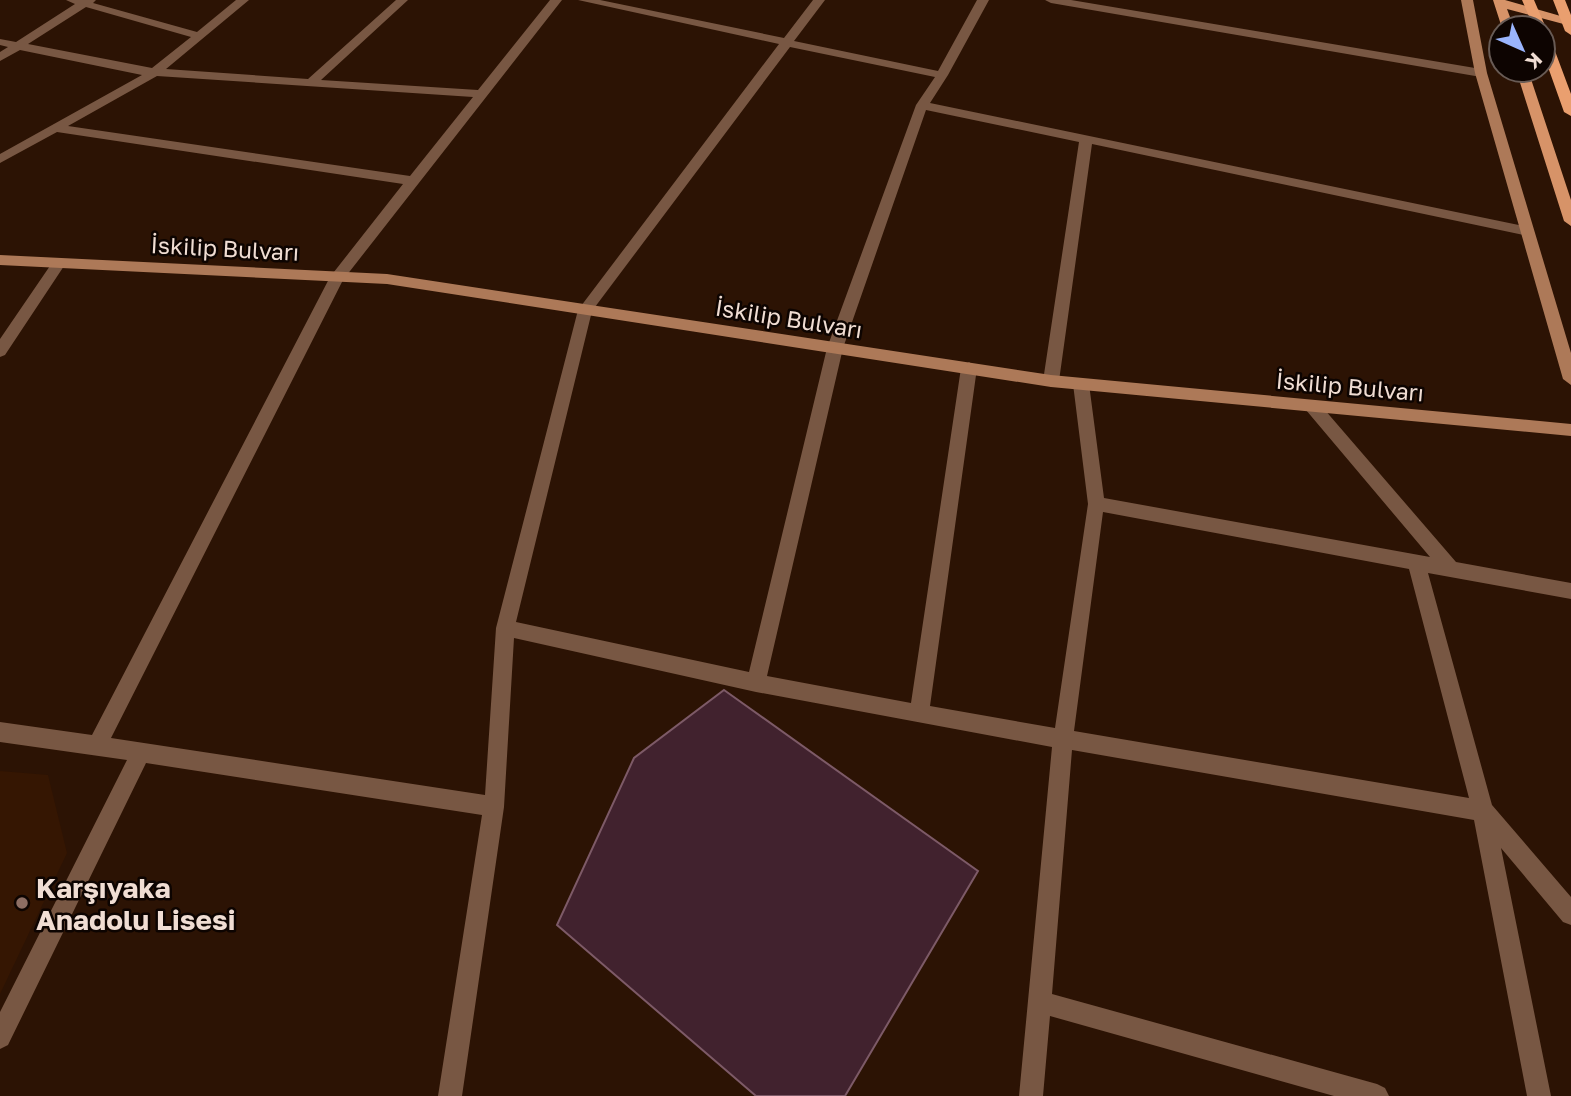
<svg xmlns="http://www.w3.org/2000/svg" width="1571" height="1096" font-family="'Golos Text',sans-serif">
<rect width="100%" height="100%" fill="#2c1304"/>
<!-- built -->
<path fill="#351602" d="M0 771 48 775 67 853 0 994Z"/>
<!-- building -->
<path fill="#41222e" stroke="#7d5a67" stroke-width="2" d="M724 690 978 871 845 1096H756L557 925 634 758Z"/>
<g fill="none" stroke-linecap="round" stroke-linejoin="round">
<!-- minor -->
<path fill="#785743" fill-rule="evenodd" d="M66 0H96L93 3 197 32 236 0H249L166 69 308 79 396 0H408L321 80 478 90 550 0H562L343 280 111 738 485 795 496 628 578 310 779 44 578 0H600L784 38 813 0H825L794 41 938 71 977 0H989L948 75 930 103 1533 228V234L1528 236 1092 144 1059 381 1051 387 1043 381 1079 142 926 110 843 348 767 676 911 703 961 368 969 362 977 368 930 706 1055 728 1088 504 1073 384 1081 378 1089 384 1104 498 1430 557 1306 410 1304 406 1306 402H1318L1456 562 1571 583V599L1428 573 1492 805 1571 897V925L1563 922 1501 848 1551 1096H1527L1474 820 1072 750 1052 994 1377 1084 1385 1088 1389 1096H1334L1050 1016 1043 1096H1019L1052 747 756 692 514 638 504 807 462 1096H438L482 815 146 763 8 1045 0 1049V1012L127 760 0 742V722L92 735 330 277 403 184 57 132 0 163V154L142 75 20 50 0 61V52L8 47 0 45V39L16 42 75 4ZM86 7 191 37 152 68 28 44ZM790 47 935 77 916 105 827 348 749 672 516 622 592 311ZM157 76 473 97 410 176 68 126ZM1103 512 1409 569 1469 798 1074 731Z
M1045 0H1071L1481 69 1487 73 1481 77 1051 3Z
M59 258 64 260V266L5 355 0 357V339L54 260Z"/>
<!-- secondary -->
<path fill="#ad7958" fill-rule="evenodd" d="M1461 0H1473L1487 73 1571 353V385L1563 379 1475 73Z
M0 255 387 274 1051 375 1571 424V436L1051 387 387 284 0 265Z"/>
<!-- primary -->
<path fill="#d79368" fill-rule="evenodd" d="M1493 0H1505L1571 19V26L1507 9 1514 28H1502Z
M1516 70H1528L1571 200V226L1564 221Z"/>
<!-- trunk -->
<path fill="#ea9f6f" fill-rule="evenodd" d="M1522 0H1534L1546 28 1544 31 1543 28H1534Z
M1553 0H1565L1571 15V35L1565 31Z
M1543 31 1549 35 1571 94V116L1564 112 1543 53Z"/>
</g>
<!-- markers -->
<circle fill="#8d6e63" stroke="#0d0401" stroke-width="2.5" cx="22" cy="903" r="7"/>
<g text-anchor="middle" dominant-baseline="central" stroke-width="5" stroke-linejoin="round" paint-order="stroke">
<!-- street labels -->
<g font-size="23" fill="#f0ddd3" stroke="#0d0401">
<text transform="translate(225 248) rotate(3)">İskilip Bulvarı</text>
<text transform="translate(789 318) rotate(9)">İskilip Bulvarı</text>
<text transform="translate(1350 386) rotate(5)">İskilip Bulvarı</text>
</g>
<!-- near-poi labels -->
<g font-size="28" font-weight="bold" fill="#f0ddd3" stroke="#0d0401" text-anchor="start">
<text x="36" y="887">Karşıyaka<tspan x="36" dy="32">Anadolu Lisesi</tspan></text>
</g>
</g>
<!-- north arrow -->
<g transform="translate(1522 49) rotate(135)"><circle r="33" fill="#0d0401" stroke="#685b55" stroke-width="2"/>
<path d="M0-5L12 26L0 18L-12 26Z" fill="#9ab5fd"/>
<text y="-10" font-size="19" font-weight="bold" text-anchor="middle" fill="#f0ddd3">K</text>
</g>
</svg>
